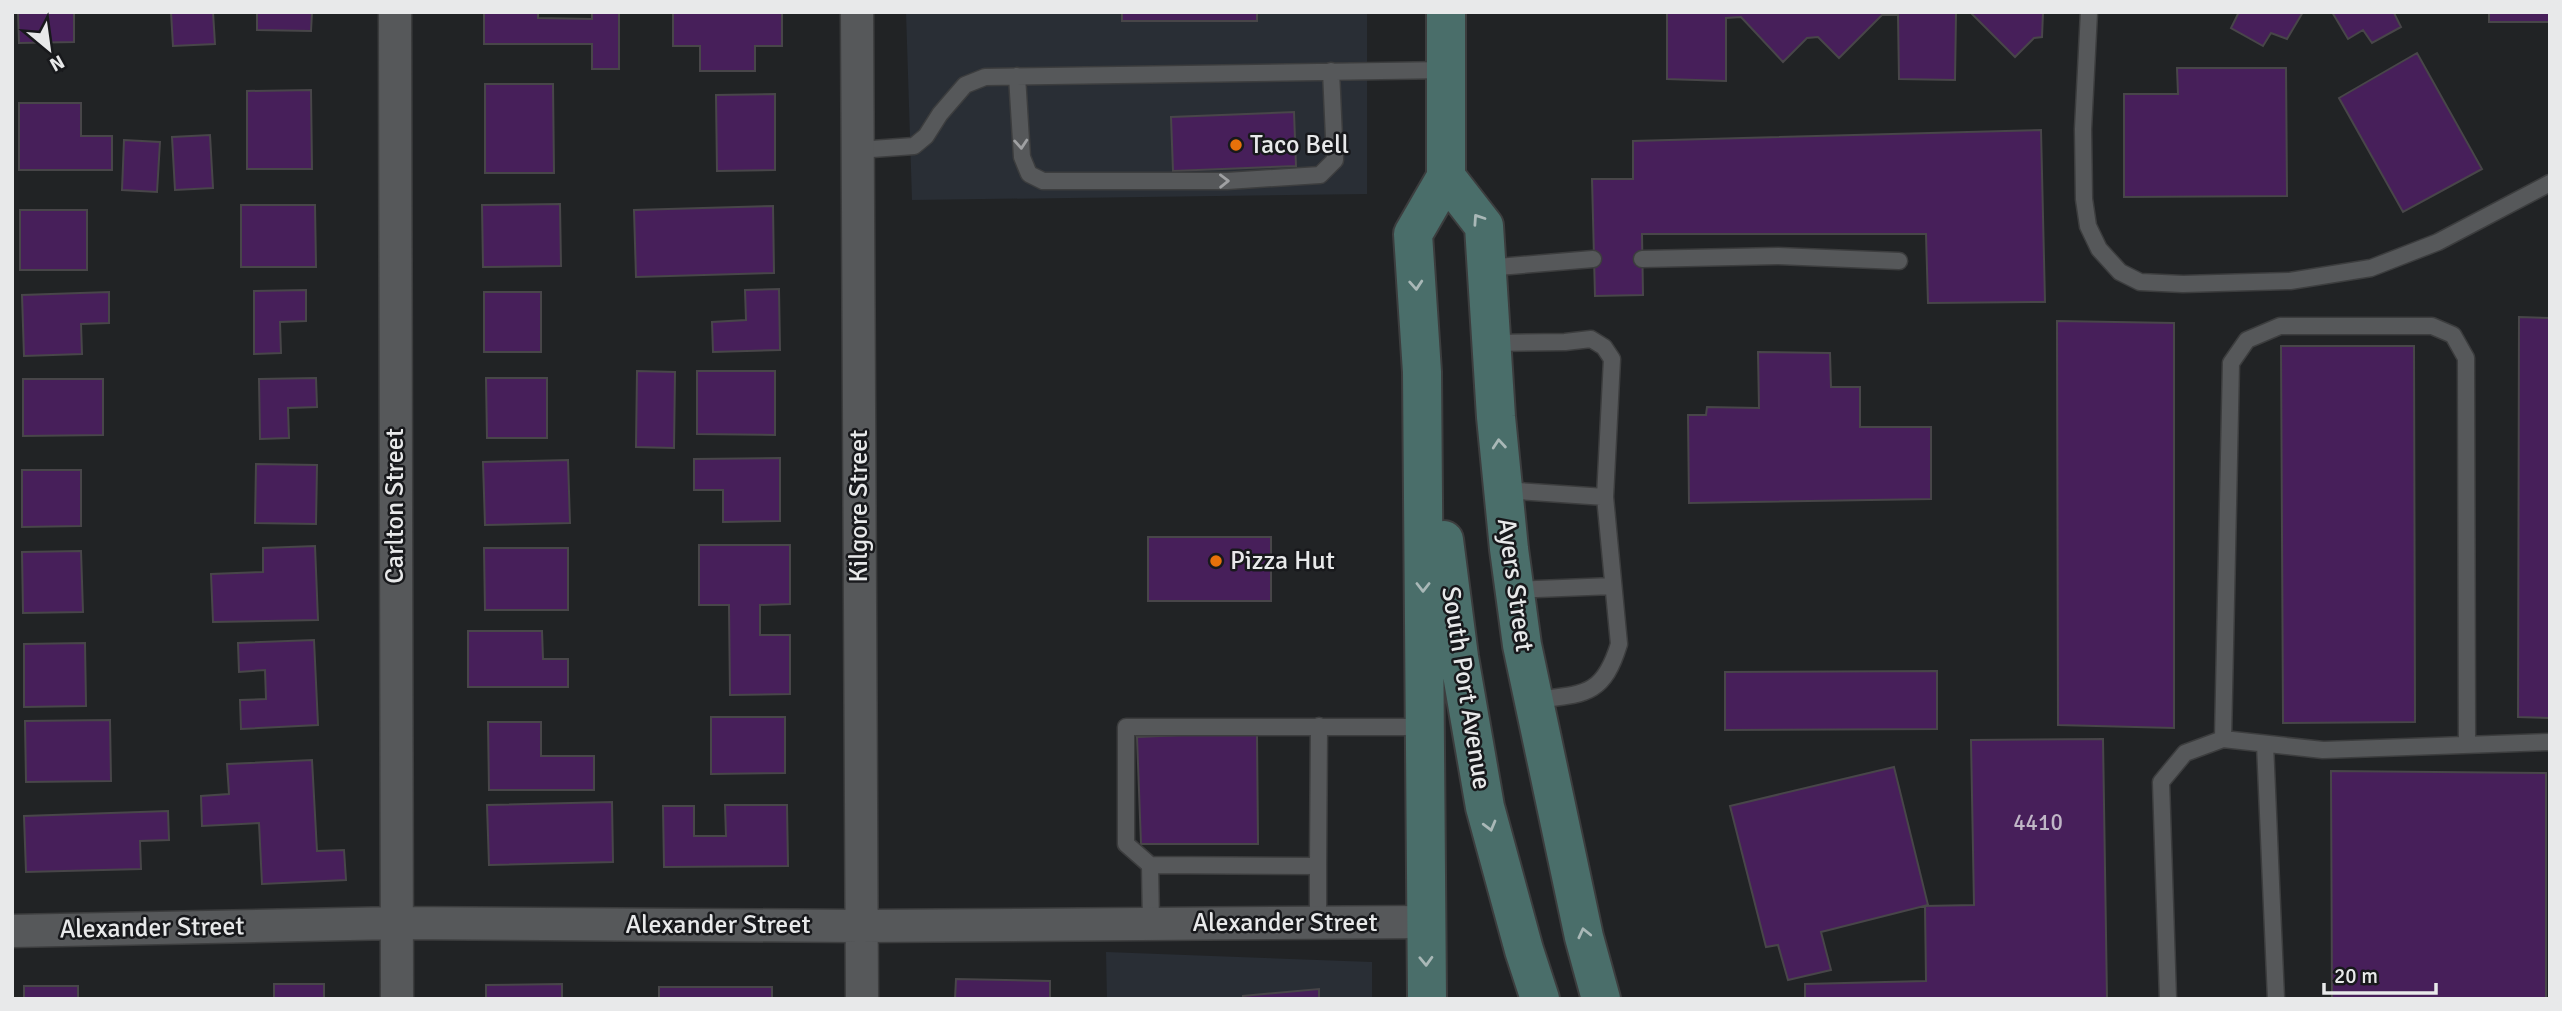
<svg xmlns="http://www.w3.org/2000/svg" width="2562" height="1011" font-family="Signika,sans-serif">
<rect width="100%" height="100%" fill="#212325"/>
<!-- built -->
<path fill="#292e35" d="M906 12H1367V194L912 200Z
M1106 952 1372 962V999H1107Z"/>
<!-- building -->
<path fill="#471f5a" stroke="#484649" stroke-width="2" d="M18 12H74V42L19 43Z
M171 12H213L215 44 173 46Z
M257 12H312L311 31 257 30Z
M484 12H538V18L592 19V12H619V69H592V44H484Z
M673 12H782V46H755V71H700V46H673Z
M1122 12H1257V21H1122Z
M1667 12H2043L2042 37 2034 38 2015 57 1971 13H1956L1955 80 1899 79 1898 15H1882L1839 58 1818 37 1807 38 1783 62 1741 17 1726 18V81L1667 79Z
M2236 12H2303L2287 39 2271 33 2263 46 2231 28 2238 14Z
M2332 12H2396L2394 13 2401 27 2372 43 2363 30 2348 39Z
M2489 12H2550V22H2489Z
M2417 53 2482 169 2403 212 2339 98Z
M2177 68H2286L2287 196 2124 197V94H2178Z
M485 84H553L554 173H485Z
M311 90 312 169H247V91Z
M775 94V170L717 171 716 95Z
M19 103H81V136H112V170H19Z
M1294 112 1296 166 1173 171 1171 117Z
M2041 130 2045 302 1928 303 1926 234H1642L1643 295 1595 296 1592 179H1633V141Z
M210 135 213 188 175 190 172 137Z
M124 140 160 142 157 192 122 190Z
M560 204 561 266 483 267 482 205Z
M241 205H315L316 267H241Z
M773 206 774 273 636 277 634 210Z
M20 210H87V270H20Z
M779 289 780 350 713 352 712 322 746 320 745 290Z
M306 290V321L280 322 281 353 254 354V291Z
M109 292V323L81 324 82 354 24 356 22 295Z
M484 292H541V352H484Z
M2519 317 2550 318V718L2518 717Z
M2057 321 2174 323V728L2058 725Z
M2281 346H2414L2415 722 2283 723Z
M1758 352 1830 353 1831 387H1860V427H1931V499L1689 503 1688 415H1706L1707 407 1759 408Z
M637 371 675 372 674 448 636 447Z
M697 371H775V435L697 434Z
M316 378 317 407 288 408 289 438 260 439 259 379Z
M486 378H547V438H487Z
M23 379H103V435L23 436Z
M780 458V521L723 522V490H694V459Z
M568 460 570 523 485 525 483 462Z
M256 464 317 465 316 524 255 523Z
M22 470H81V526L22 527Z
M1148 537H1271V601H1148Z
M699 545H790V604L760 605V635H790V694L730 695 729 605H699Z
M315 546 318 620 213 622 211 574 263 572V548Z
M484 548H568V610H485Z
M81 551 83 612 23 613 22 552Z
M468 631H542L543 659H568V687H468Z
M314 640 318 725 241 729 240 700 266 699 265 670 239 672 238 643Z
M85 643 86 706 24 707V644Z
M1937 671V729L1725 730V672Z
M711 717H785V773L711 774Z
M110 720 111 781 26 782 25 721Z
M488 722H541V756H594V790H489Z
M1226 733H1257L1258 844H1141L1137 737Z
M2103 739 2107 999H1805V984L1926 981 1925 906 1974 905 1971 740Z
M312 760 317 851 344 850 346 880 262 884 259 823 202 826 201 796 229 794 227 764Z
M1894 767 1928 905 1821 932 1831 970 1788 980 1778 945 1766 947 1730 806Z
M2331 771 2546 773V999H2332Z
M612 802 613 862 489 865 487 805Z
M725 805H787L788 866 664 867 663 806H694V836H726Z
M168 811 169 840 140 841 141 869 26 872 24 816Z
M956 979 1050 981V999H955Z
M274 984H324V999H274Z
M562 984V999H486V985Z
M24 986H78V999H24Z
M659 987H772V999H659Z
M1319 989V999H1243V996Z"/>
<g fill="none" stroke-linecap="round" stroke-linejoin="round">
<defs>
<path id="service" d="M2089 12 2083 129 2084 199 2088 226 2099 249 2120 272 2140 282 2183 284 2290 281 2371 268 2438 242 2550 183
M1017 76 1022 157 1029 174 1043 181H1227L1320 175 1335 160 1331 71
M858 150 914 146 926 136 940 114 965 85 985 77 1447 70
M1642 259 1778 256 1899 261
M1486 268 1593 259
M1490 343 1565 342 1591 339 1604 347 1612 359 1605 497 1503 490
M1514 590 1613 586
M1534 700C1583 694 1603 697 1619 644L1605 497
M2265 744 2276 999
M2467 744 2466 358 2453 335 2432 326H2280L2247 340 2231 363 2223 739 2323 750 2550 742
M1150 865 1126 844V727H1424
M1318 866 1319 726
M1151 924 1150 865 1318 866V923
M2168 999 2161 782 2185 753 2223 739"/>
<path id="minor" d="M395 12 397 999
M857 12 862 999
M12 931 396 923 860 926 1425 922"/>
<path id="secondary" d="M1446 177 1484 226 1496 417 1509 549 1522 645 1584 937 1601 999
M1444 540 1459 657 1485 807 1524 950 1540 999
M1427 999 1422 372 1413 234 1446 177V12"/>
</defs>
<!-- service casing -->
<use href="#service" stroke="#3c3d3e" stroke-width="19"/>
<!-- minor casing -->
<use href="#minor" stroke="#3c3d3e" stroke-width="35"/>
<!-- secondary casing -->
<use href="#secondary" stroke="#3c3d3e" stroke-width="42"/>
<!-- service -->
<use href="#service" stroke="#56585a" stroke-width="16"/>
<!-- minor -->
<use href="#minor" stroke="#56585a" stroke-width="32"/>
<!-- secondary -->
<use href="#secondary" stroke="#4a6e6a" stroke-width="38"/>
</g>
<!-- one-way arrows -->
<defs><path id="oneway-chevron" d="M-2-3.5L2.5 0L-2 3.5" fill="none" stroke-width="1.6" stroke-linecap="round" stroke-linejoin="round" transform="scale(1.75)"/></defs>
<g stroke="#9fa0a2">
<use href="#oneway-chevron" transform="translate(1021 144) rotate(86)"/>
<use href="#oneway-chevron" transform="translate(1224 181) rotate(-1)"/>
</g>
<g stroke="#a9b8b7">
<use href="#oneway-chevron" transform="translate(1478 219) rotate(-124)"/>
<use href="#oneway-chevron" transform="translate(1416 285) rotate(86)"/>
<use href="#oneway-chevron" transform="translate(1499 444) rotate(-95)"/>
<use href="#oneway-chevron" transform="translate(1423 587) rotate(90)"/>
<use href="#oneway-chevron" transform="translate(1490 826) rotate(75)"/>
<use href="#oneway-chevron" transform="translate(1584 933) rotate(-103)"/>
<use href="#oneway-chevron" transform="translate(1426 961) rotate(88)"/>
</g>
<!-- markers -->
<g fill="#e8710a" stroke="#18191c" stroke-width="2.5">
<circle cx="1236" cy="145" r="7"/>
<circle cx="1216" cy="561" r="7"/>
</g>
<g text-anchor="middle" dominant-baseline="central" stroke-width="5" stroke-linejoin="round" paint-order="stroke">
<!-- number labels -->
<g font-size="23" fill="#c0b6c6">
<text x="2038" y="822">4410</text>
</g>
<!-- poi labels -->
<g font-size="26" fill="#e8e9ea" stroke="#18191c" text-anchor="start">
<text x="1250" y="145">Taco Bell</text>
<text x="1230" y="561">Pizza Hut</text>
</g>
<!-- street labels -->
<g font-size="26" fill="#e8e9ea" stroke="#18191c">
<text transform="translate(395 506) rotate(-90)">Carlton Street</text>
<text transform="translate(859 506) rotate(-90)">Kilgore Street</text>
<text transform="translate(1515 585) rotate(82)">Ayers Street</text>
<text transform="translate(1466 688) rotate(81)">South Port Avenue</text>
<text x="1285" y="923">Alexander Street</text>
<text x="718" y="925">Alexander Street</text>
<text transform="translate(152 928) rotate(-1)">Alexander Street</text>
</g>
</g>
<!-- border -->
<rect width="2562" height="1011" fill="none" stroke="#e8e9ea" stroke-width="28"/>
<!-- north arrow -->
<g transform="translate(49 49) rotate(151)" stroke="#18191c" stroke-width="5" paint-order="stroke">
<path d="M0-5L12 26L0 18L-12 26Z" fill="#e8e9ea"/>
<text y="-10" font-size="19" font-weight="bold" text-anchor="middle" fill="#e8e9ea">N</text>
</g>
<!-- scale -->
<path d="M2324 983v10h112v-10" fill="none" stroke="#e8e9ea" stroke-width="3.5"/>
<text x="2334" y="983" font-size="21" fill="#e8e9ea" stroke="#18191c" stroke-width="5" paint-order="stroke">20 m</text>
</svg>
